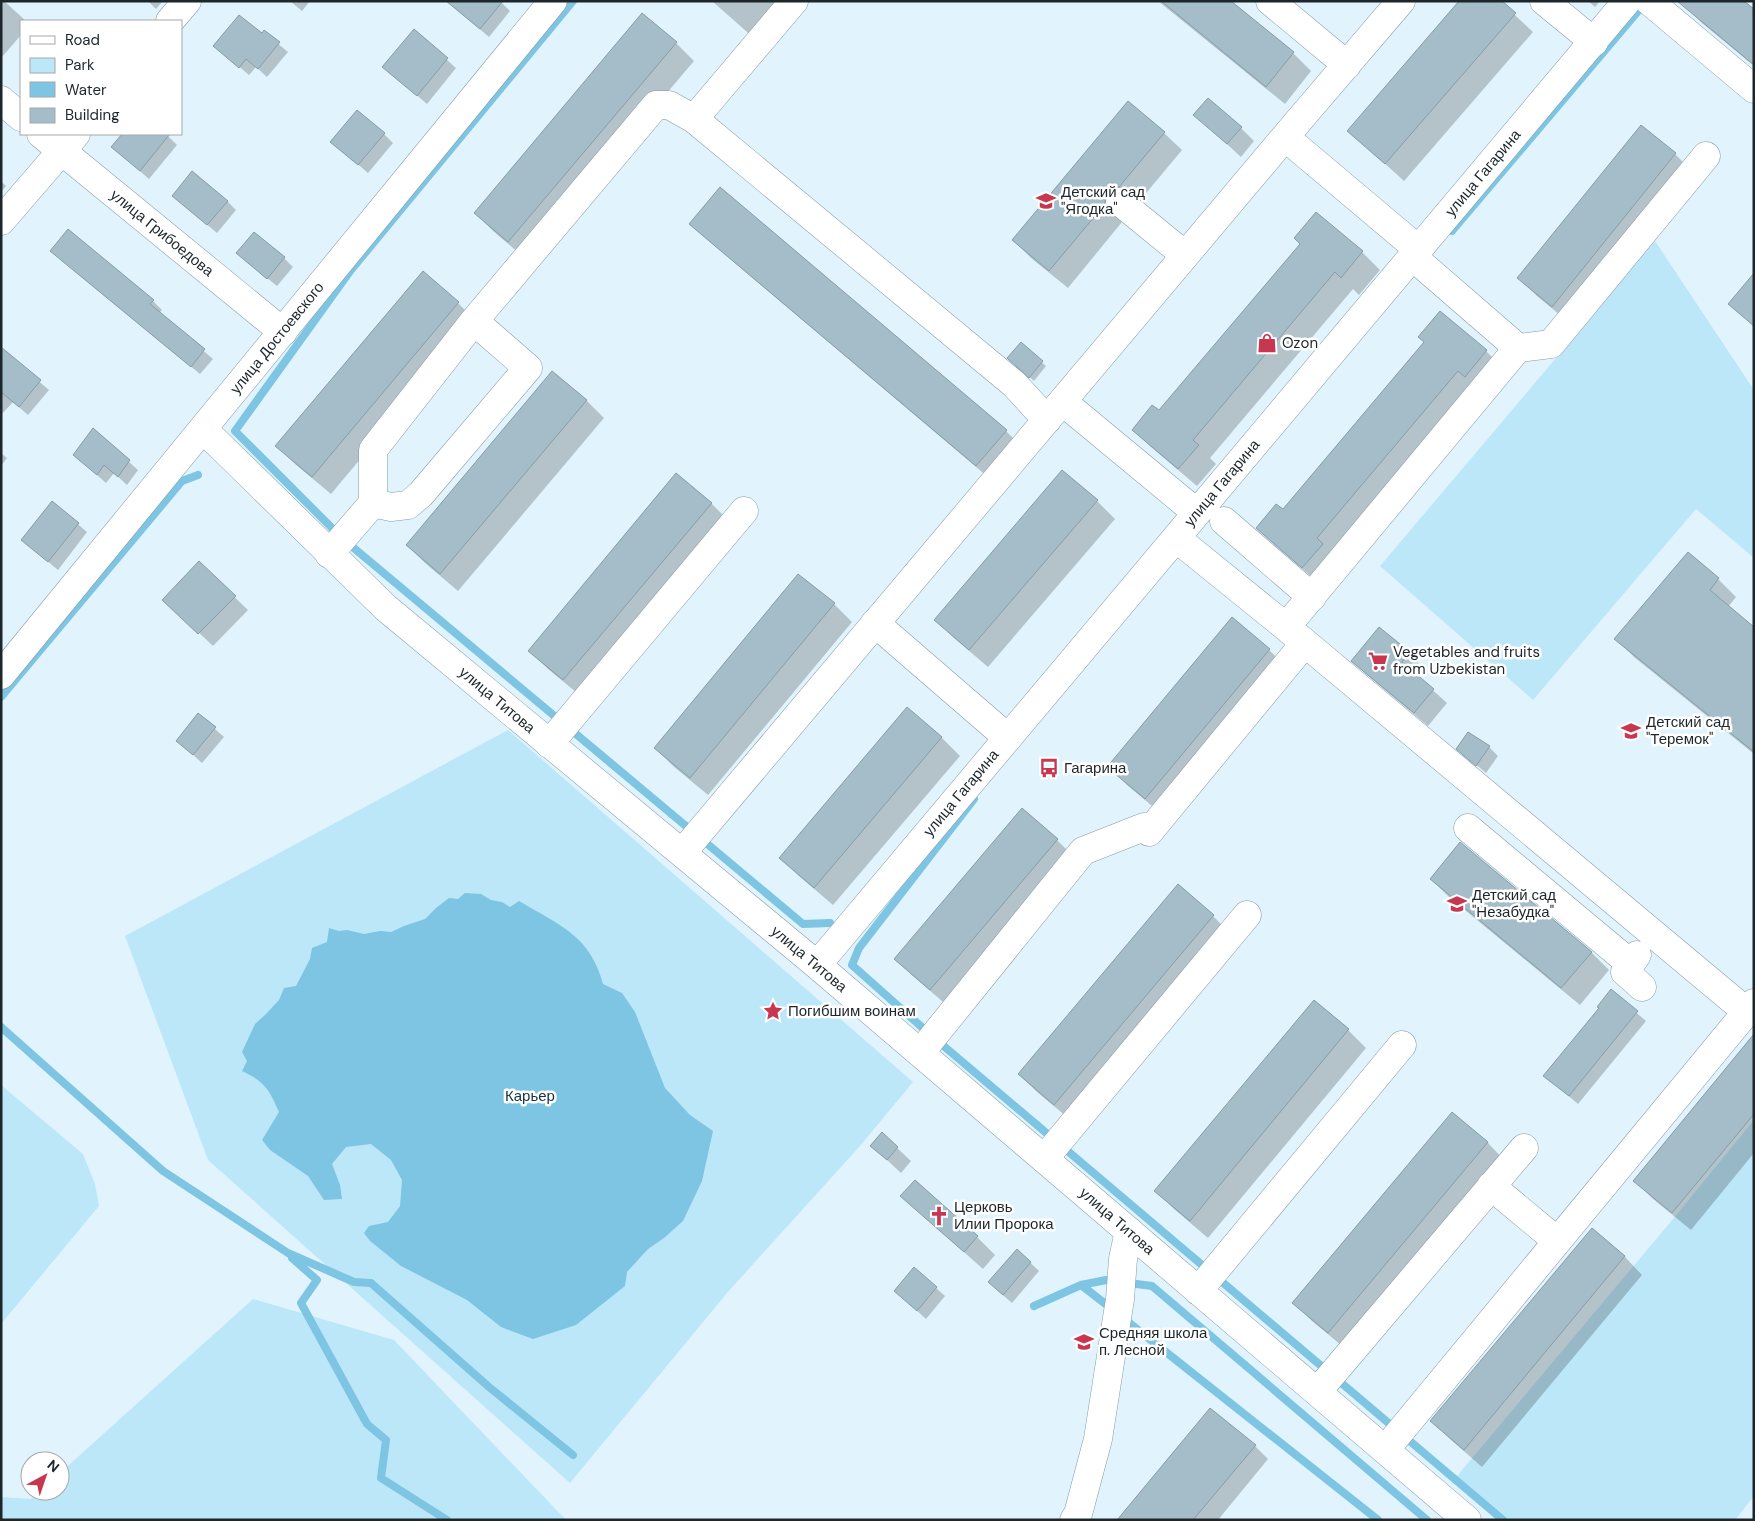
<svg xmlns="http://www.w3.org/2000/svg" width="1755" height="1521" font-family="'DM Sans',sans-serif">
<rect width="100%" height="100%" fill="#e1f4fd"/>
<!-- green -->
<path fill="#bce7f9" d="M1655 241 1754 390V558L1696 509 1533 700 1380 566Z
M508 730 913 1082 860 1146 727 1293 570 1483 208 1160 125 936Z
M1 1085 83 1154 95 1184 99 1206 1 1324Z
M1754 1120V1496L1735 1520H1507L1457 1476 1668 1225Z
M253 1299 394 1340 566 1520H1V1497L31 1499 40 1491H60V1473Z"/>
<!-- water -->
<path fill="#7dc5e2" d="M465 893 481 894 491 900 502 902 510 907 519 901C559 925 590 935 603 984L622 993 635 1012 665 1088 690 1115 713 1131 702 1181 683 1221 664 1238 648 1249 627 1272 625 1286 576 1325 533 1339 501 1327 467 1300 401 1266 370 1241 364 1233 369 1226 388 1222 400 1206 402 1180 391 1160 371 1144 346 1147 332 1164 340 1185 342 1199 324 1200 308 1176 270 1150 262 1140 279 1112C269 1089 265 1082 242 1071L247 1061 242 1052 255 1024 265 1015 279 1000 284 988 296 986 310 959 312 948 327 942 329 928 339 931 347 930 364 934 380 931 391 932 404 926 425 919 436 908 449 898 458 899Z"/>
<!-- shadow -->
<path fill="#0003" d="M1 1H4L26 21H21V35L2 57Z
M148 1H163L156 9Z
M290 1H310L302 11Z
M500 1 510 11 489 37 456 9Z
M712 1H787L755 39Z
M1158 1H1229L1293 53 1311 71 1285 104Z
M1500 1 1533 32 1404 181 1349 131Z
M1588 1H1600L1595 7Z
M1688 9 1754 11V66L1702 23Z
M414 31 456 68 427 104 384 67Z
M264 32 288 52 267 77 256 67 249 75 215 46 262 35Z
M676 43 694 61 526 259 493 231 475 213Z
M1195 115 1241 128 1254 141 1241 157Z
M1641 127 1675 154 1693 172 1571 324 1537 296 1519 278Z
M1164 133 1182 150 1137 204 1122 218V222L1068 288 1031 258 1013 240Z
M123 134H166L177 145 149 179 112 147Z
M384 134 393 143 368 173 332 142Z
M1 181 6 186 1 192Z
M173 196 227 201 236 210 217 233Z
M1316 214 1362 252 1380 270 1359 295 1353 289 1210 458 1216 464 1197 486 1151 447 1133 429 1159 412 1302 244Z
M691 224 1006 431 1024 449 995 483 709 241Z
M69 231 153 301 162 310 159 313 213 359 200 374 61 260Z
M284 258 293 267 277 286 247 262Z
M423 273 458 303 476 321 331 494 295 464 277 446Z
M1754 275V327L1730 304Z
M1440 313 1486 351 1504 369 1321 585 1276 546 1258 528 1283 511 1426 343Z
M1021 344 1046 366 1034 381 1013 362Z
M1 349 49 390 28 415 13 402 1 415Z
M586 400 604 418 458 591 425 563 407 545Z
M93 430 138 470 127 485 114 473 106 483 74 455Z
M1 453 7 458 1 466Z
M1097 501 1115 519 988 667 954 638 936 620Z
M52 502 87 532 58 570 22 540Z
M711 503 729 521 582 697 548 669 530 651Z
M1688 553 1718 579 1736 597 1728 607 1754 628V754L1634 657 1616 639Z
M199 563 248 610 213 646 178 613Z
M834 604 852 622 708 795 673 766 655 748Z
M1269 650 1287 667 1164 816 1127 785 1109 767Z
M1409 653 1422 667 1416 675 1447 703 1428 726 1366 674 1352 661Z
M908 709 942 738 960 756 833 905 799 876 781 858Z
M199 715 224 737 202 763 178 741Z
M1489 747 1498 756 1486 773 1467 757Z
M1022 810 1057 840 1075 858 949 1007 914 977 896 959Z
M1431 879 1591 952 1609 970 1580 1005 1449 897Z
M1213 916 1231 934 1073 1122 1037 1092 1019 1074Z
M1611 991 1646 1021 1578 1104 1545 1076 1600 1008Z
M1314 1001 1348 1030 1366 1048 1208 1238 1174 1209 1156 1191Z
M1754 1036V1153L1691 1230 1653 1199 1635 1181Z
M1453 1114 1488 1143 1505 1161 1347 1350 1312 1321 1294 1303Z
M882 1134 911 1161 901 1173 872 1146Z
M902 1196 977 1237 995 1255 983 1269 920 1213Z
M1592 1230 1625 1257 1642 1275 1482 1467 1450 1439 1432 1421Z
M1017 1250 1039 1271 1012 1303 998 1291Z
M936 1288 945 1296 926 1319 904 1299Z
M1255 1446 1268 1459 1218 1520H1119Z"/>
<g fill="none" stroke-linecap="round" stroke-linejoin="round">
<!-- stream -->
<path stroke="#7dc5e2" stroke-width="8" d="M573 1 351 270 235 431 343 539 803 924 830 923
M1452 231 1645 3
M1 697 182 481 198 475
M974 799 859 948 852 965 933 1037 1503 1520
M1 1027 163 1171 288 1253 354 1282 371 1283 489 1387 573 1455
M292 1258 317 1280 301 1303 367 1424 386 1440 381 1478 447 1520
M1081 1285 1112 1309
M1034 1306 1081 1285 1106 1280 1152 1286 1427 1520
M1123 1318 1378 1520"/>
</g>
<!-- building -->
<path fill="#a5bdc8" stroke="#869da7" d="M446 1H503L480 29Z
M1161 1H1231L1294 52 1266 87Z
M1459 1H1502L1516 13 1385 164 1347 131Z
M1677 1H1744L1754 9V65Z
M642 13 677 42 508 242 474 213Z
M239 15 262 33 264 30 280 42 258 69 246 59 239 68 213 46Z
M414 29 448 58 417 96 382 67Z
M1208 98 1242 127 1227 144 1193 115Z
M1128 101 1165 132 1119 187 1114 188 1108 192 1105 199V204L1049 271 1012 240Z
M357 110 385 133 358 165 330 142Z
M1641 125 1676 153 1552 307 1517 278Z
M122 134H170L140 171 111 147Z
M192 171 228 201 207 225 172 196Z
M720 187 1007 430 976 466 689 224Z
M1316 212 1363 251 1341 278 1335 272 1193 440 1199 445 1178 469 1132 430 1152 405 1159 410 1300 244 1294 238Z
M68 229 154 300 150 304 205 349 191 367 50 251Z
M254 232 285 257 267 279 236 253Z
M423 271 459 302 312 477 275 446Z
M1754 273V326L1728 304Z
M1440 311 1487 350 1465 377 1458 371 1317 538 1323 544 1302 568 1256 528 1276 504 1283 509 1424 342 1418 337Z
M1021 342 1043 361 1029 378 1007 358Z
M1 347 41 380 19 407 1 392Z
M552 371 587 400 440 574 406 545Z
M93 428 130 460 118 477 104 465 97 475 73 455Z
M1062 470 1098 500 969 650 934 620Z
M676 473 712 503 563 680 528 651Z
M52 501 79 523 48 562 21 540Z
M1688 552 1719 578 1710 590 1754 627V752L1614 639Z
M199 561 236 596 198 634 162 600Z
M798 574 835 603 690 778 654 748Z
M1232 617 1270 649 1145 799 1107 767Z
M1379 627 1410 652 1402 662 1434 689 1414 713 1351 661Z
M907 707 942 737 814 888 779 858Z
M198 713 216 727 193 755 176 741Z
M1468 732 1490 746 1476 766 1456 749Z
M1022 808 1058 839 930 990 894 959Z
M1460 842 1592 952 1561 988 1430 879Z
M1178 884 1214 915 1054 1105 1018 1074Z
M1611 989 1638 1011 1569 1096 1543 1076 1599 1008 1597 1007Z
M1314 1000 1349 1029 1190 1221 1154 1191Z
M1754 1034V1114L1672 1213 1633 1181Z
M1452 1112 1488 1142 1328 1333 1292 1303Z
M882 1132 898 1147 887 1160 870 1146Z
M915 1180 978 1236 964 1252 900 1196Z
M1592 1228 1625 1256 1464 1450 1430 1421Z
M1017 1249 1031 1262 1003 1295 988 1282Z
M914 1267 937 1287 917 1311 894 1291Z
M1210 1408 1256 1445 1193 1520H1117Z"/>
<g fill="none" stroke-linecap="round" stroke-linejoin="round">
<defs>
<path id="minor" d="M794 1 694 119 1014 384 1047 420
M1270 1 1347 65
M1544 1 1594 42
M1649 1 1754 89
M170 21 187 1
M1 100 21 117
M41 134 283 332
M1285 137 1419 250
M1120 202 1185 255
M1 221 76 134
M1413 257 1518 348 1551 344 1706 156
M1063 402 1197 513
M203 429 386 608 817 965 1467 1520
M373 503 391 507 408 505 421 494 528 368 474 321
M1224 521 1312 597
M1176 538 1286 627 1747 1012
M329 554 373 503V450L474 321 656 105H669L694 119
M875 623 1008 738
M1286 627 1518 348
M1 675 553 1
M549 744 744 511
M1468 828 1631 964
M1149 832 1304 644
M682 853 1295 125 1401 1
M1637 955 1625 972 1642 987
M817 965 1627 1
M920 1053 1083 851 1144 827
M1044 1159 1247 915
M1491 1186 1557 1241
M1198 1291 1402 1045
M1317 1392 1524 1148
M1385 1450 1754 1003
M1074 1520 1078 1514 1098 1439 1120 1299 1123 1259 1129 1231"/>
</defs>
<!-- minor casing -->
<use href="#minor" stroke="#849ba5" stroke-width="29"/>
<!-- minor -->
<use href="#minor" stroke="#fff" stroke-width="28"/>
</g>
<!-- icons -->
<defs>
<symbol id="school-bare" viewBox="-9 -9 18 18"><path d="M0-5L7-2L0 1L-7-2ZM-4 1L0 2.5L4 1V4Q0 6-4 4Z" fill="#c7374f" stroke="#fff" stroke-width="2.5" paint-order="stroke"/></symbol>
<symbol id="shop-bare" viewBox="-9 -9 18 18"><path d="M-5-2.5h2.3a2.7 3.5 0 0 1 5.4 0H5L5.5 6h-11ZM-1.5-2.5h3a1.5 2.3 0 0 0-3 0Z" fill="#c7374f" stroke="#fff" stroke-width="2.5" paint-order="stroke"/></symbol>
<symbol id="supermarket-bare" viewBox="-9 -9 18 18"><path d="M-6-5.5h2.5l.6 2H6L4.5 2H-2.5L-4.4-4H-6ZM-1.5 3.2a1.3 1.3 0 1 0 .1 0ZM3 3.2a1.3 1.3 0 1 0 .1 0Z" fill="#c7374f" stroke="#fff" stroke-width="2.5" paint-order="stroke"/></symbol>
<symbol id="bus-bare" viewBox="-9 -9 18 18"><path d="M-5-6H5V4H4V6H2V4H-2V6H-4V4H-5ZM-3.5-4V0h7V-4ZM-3.5 1.2v1.5H-2V1.2ZM2 1.2v1.5H3.5V1.2Z" fill="#c7374f" stroke="#fff" stroke-width="2.5" paint-order="stroke"/></symbol>
<symbol id="sight-bare" viewBox="-9 -9 18 18"><path d="M0-6L1.8-2.2L6-1.7L2.9 1.2L3.7 5.4L0 3.3L-3.7 5.4L-2.9 1.2L-6-1.7L-1.8-2.2Z" fill="#c7374f" stroke="#fff" stroke-width="2.5" paint-order="stroke"/></symbol>
<symbol id="church-bare" viewBox="-9 -9 18 18"><path d="M-1.2-6h2.4v3.5h3.3v2.4h-3.3V6h-2.4V-.1h-3.3v-2.4h3.3Z" fill="#c7374f" stroke="#fff" stroke-width="2.5" paint-order="stroke"/></symbol>
</defs>
<g fill-rule="evenodd">
<use href="#school-bare" x="1032" y="187" width="28" height="28"/>
<use href="#shop-bare" x="1253" y="329" width="28" height="28"/>
<use href="#supermarket-bare" x="1364" y="647" width="28" height="28"/>
<use href="#school-bare" x="1617" y="717" width="28" height="28"/>
<use href="#bus-bare" x="1035" y="754" width="28" height="28"/>
<use href="#school-bare" x="1443" y="890" width="28" height="28"/>
<use href="#sight-bare" x="759" y="997" width="28" height="28"/>
<use href="#church-bare" x="925" y="1202" width="28" height="28"/>
<use href="#school-bare" x="1070" y="1328" width="28" height="28"/>
</g>
<g text-anchor="middle" dominant-baseline="central" stroke-width="5" stroke-linejoin="round" paint-order="stroke">
<!-- street labels -->
<g font-size="15" fill="#1d262a" stroke="#fff">
<text transform="translate(1483 173) rotate(-50)">улица Гагарина</text>
<text transform="translate(162 233) rotate(39)">улица Грибоедова</text>
<text transform="translate(277 338) rotate(-51)">улица Достоевского</text>
<text transform="translate(1222 483) rotate(-50)">улица Гагарина</text>
<text transform="translate(497 700) rotate(40)">улица Титова</text>
<text transform="translate(961 793) rotate(-50)">улица Гагарина</text>
<text transform="translate(809 959) rotate(40)">улица Титова</text>
<text transform="translate(1117 1221) rotate(41)">улица Титова</text>
</g>
<!-- poi labels -->
<g font-size="15" fill="#1d262a" stroke="#fff" text-anchor="start">
<text x="1061" y="192">Детский сад<tspan x="1061" dy="17">"Ягодка"</tspan></text>
<text x="1282" y="343">Ozon</text>
<text x="1393" y="652">Vegetables and fruits<tspan x="1393" dy="17">from Uzbekistan</tspan></text>
<text x="1646" y="722">Детский сад<tspan x="1646" dy="17">"Теремок"</tspan></text>
<text x="1064" y="768">Гагарина</text>
<text x="1472" y="895">Детский сад<tspan x="1472" dy="17">"Незабудка"</tspan></text>
<text x="788" y="1011">Погибшим воинам</text>
<text x="954" y="1207">Церковь<tspan x="954" dy="17">Илии Пророка</tspan></text>
<text x="1099" y="1333">Средняя школа<tspan x="1099" dy="17">п. Лесной</tspan></text>
</g>
<!-- park labels -->
<g font-size="15" fill="#123441" stroke="#fff">
<text x="530" y="1096">Карьер</text>
</g>
</g>
<!-- border -->
<rect width="1755" height="1521" fill="none" stroke="#1d262a" stroke-width="5"/>
<!-- legend -->
<rect x="20" y="20" width="162" height="115" fill="#ffffff" stroke="#a5a8aa"/>
<rect x="30" y="36" width="25" height="8" fill="#ffffff" stroke="#a5a8aa"/>
<text x="65" y="45" font-size="15" fill="#1d262a">Road</text>
<rect x="30" y="58" width="25" height="15" fill="#bce7f9" stroke="#a5a8aa"/>
<text x="65" y="70" font-size="15" fill="#1d262a">Park</text>
<rect x="30" y="82" width="25" height="15" fill="#7dc5e2" stroke="#a5a8aa"/>
<text x="65" y="95" font-size="15" fill="#1d262a">Water</text>
<rect x="30" y="108" width="25" height="15" fill="#a5bdc8" stroke="#a5a8aa"/>
<text x="65" y="120" font-size="15" fill="#1d262a">Building</text>
<!-- north arrow -->
<g transform="translate(45 1476) rotate(40)"><circle r="24" fill="#ffffff" stroke="#a5a8aa"/>
<path d="M0-4L9 19L0 12L-9 19Z" fill="#c7374f"/>
<text y="-8" font-size="14" font-weight="bold" text-anchor="middle" fill="#1d262a">N</text>
</g>
</svg>
